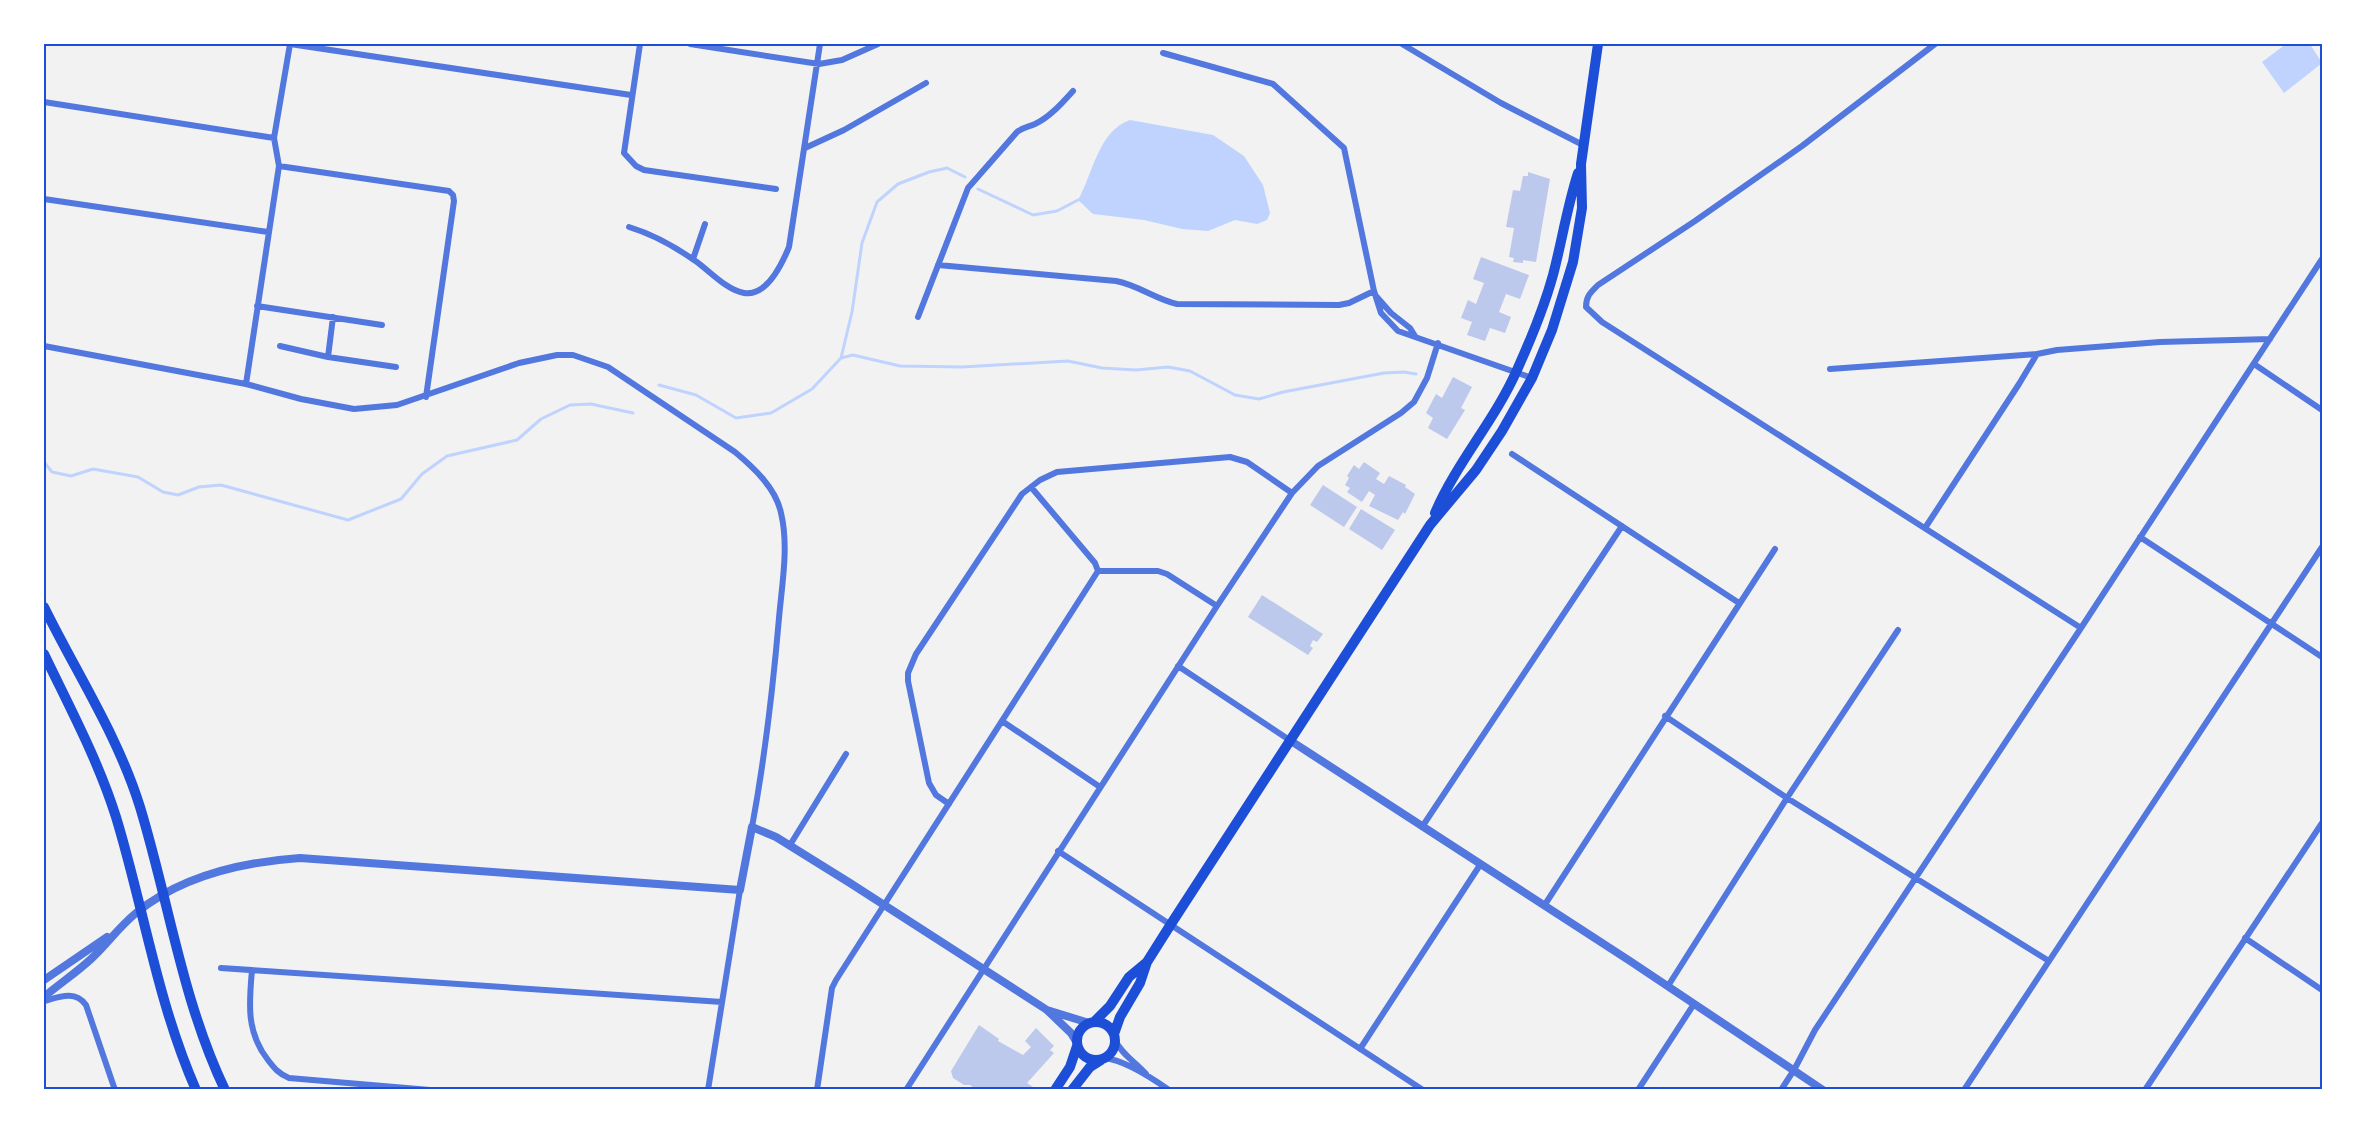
<svg xmlns="http://www.w3.org/2000/svg" width="2366" height="1133" font-family="Ubuntu,sans-serif">
<rect width="100%" height="100%" fill="#f2f2f2"/>
<!-- water -->
<path fill="#bfd3fe" d="M2286 44H2310L2322 63 2284 93 2262 62Z
M1130 120 1213 135 1244 156 1263 185 1270 213 1267 220 1257 224 1235 220 1208 231 1182 229 1144 220 1093 214 1078 200C1093 174 1098 131 1130 120Z"/>
<g fill="none" stroke-linecap="round" stroke-linejoin="round">
<!-- stream -->
<path stroke="#bfd3fe" stroke-width="3" d="M978 189 1033 215 1057 211 1078 200
M841 358 853 355 900 366 962 367 1068 361 1102 368 1136 370 1168 367 1190 371 1235 395 1259 399 1283 392 1384 373 1404 372 1416 374
M659 385 696 395 736 418 771 413 812 389 841 358 852 312 862 243 877 202 898 184 929 172 947 168 965 177
M44 462 52 472 71 476 93 469 138 477 163 492 178 495 199 487 221 485 348 520 401 499 422 474 447 456 517 440 541 419 570 405 591 404 633 413"/>
</g>
<!-- building -->
<path fill="#bdc9ec" d="M1528 172 1550 179 1536 262 1523 260V263L1513 262 1514 258 1509 257 1514 228 1506 227 1513 190 1520 191 1523 176H1528Z
M1481 257 1529 275 1520 299 1506 294 1499 312 1511 317 1505 333 1490 328 1485 341 1467 335 1472 322 1461 318 1468 300 1476 304 1484 283 1473 279Z
M1453 377 1472 387 1461 408 1465 410 1447 439 1428 428 1433 418 1426 413 1436 394 1442 398Z
M1364 462 1380 473 1376 479 1384 484 1389 476 1406 485 1405 487 1415 494 1405 514 1403 512 1398 520 1369 506 1375 495 1369 491 1362 502 1347 492 1350 488 1345 485 1349 478 1347 476 1354 465 1359 469Z
M1323 485 1357 507 1344 527 1310 505Z
M1361 509 1395 530 1382 550 1349 529Z
M1262 595 1323 634 1317 642 1313 640 1310 646 1313 648 1308 655 1248 617Z
M979 1025 999 1039 998 1041 1023 1055 1031 1047 1025 1041 1036 1028 1054 1046 1050 1050 1054 1053 1027 1083 1033 1087 1031 1090H977L970 1085H964L953 1078 951 1071Z"/>
<g fill="none" stroke-linecap="round" stroke-linejoin="round">
<!-- minor -->
<path stroke="#5277de" stroke-width="6" d="M290 44 631 95
M640 44 624 153 636 166 644 170 776 189
M690 44 819 64 842 60 878 44
M1402 44 1501 103 1583 145
M1935 44 1802 146 1695 221 1598 285C1591 292 1586 296 1586 307L1602 322 2081 628
M1163 53 1273 84 1344 148 1374 291 1381 313 1398 331 1532 378
M44 102 274 138
M805 148 844 130 926 83
M279 166 449 191 453 195 454 201 426 397
M44 199 268 232
M629 227C652 234 674 246 694 260 709 270 726 290 744 293 767 297 782 264 789 247L820 44
M693 259 705 224
M938 265 1116 281C1138 285 1155 299 1177 304L1339 305 1349 303 1374 291
M1376 296 1391 313 1410 328 1415 336
M257 306 382 325
M918 317 968 188 1017 132C1023 127 1028 127 1035 124 1050 117 1062 103 1073 91
M44 346 246 384 301 399 354 409 397 405 519 363 557 355H573L608 367 735 452C753 467 776 488 781 513 789 546 782 584 779 618 773 688 765 757 752 827
M280 346 328 357 333 317
M328 357 396 367
M2254 364 2322 410
M1830 369 2037 354
M246 384 279 166 274 138 290 44
M1512 454 1739 603
M1031 487 1095 563 1098 571
M1925 528 2019 384 2037 354 2057 350 2160 342 2270 339
M2140 537 2322 657
M1178 666 1291 741
M1665 716 1787 798 2049 961
M1002 721 1100 787
M949 804 936 795 929 783 908 681V673L916 654 1022 494 1040 480 1057 472 1230 457 1247 462 1292 493
M1422 827 1622 526
M790 845 846 754
M1058 851 1423 1090
M1544 906 1775 549
M2245 938 2322 990
M221 968 722 1002
M252 970C249 1003 246 1032 268 1060 274 1068 279 1074 289 1078L430 1090
M1668 986 1787 798 1898 630
M44 1001C59 997 75 990 86 1005L115 1090
M1115 1040C1122 1055 1136 1062 1146 1074
M1360 1049 1480 865
M1104 1058C1125 1060 1152 1078 1169 1090
M708 1090 740 890
M817 1090 832 988 836 980 1098 571H1158L1167 574 1217 606
M906 1090 1217 606 1292 493 1318 466 1401 413 1414 402 1427 378 1438 343
M1638 1090 1694 1004
M1781 1090 1794 1070 1815 1030 2081 628 2322 259
M1964 1090 2322 547
M2145 1090 2322 823"/>
<!-- tertiary -->
<path stroke="#5277de" stroke-width="8" d="M1291 741 1630 961 1823 1090
M44 980 107 937
M44 997C59 984 76 973 91 959 107 944 119 927 136 913 181 876 243 862 300 858L740 890 752 827 776 837 850 883 1047 1010 1071 1033 1077 1043
M1047 1010 1089 1023"/>
<!-- primary -->
<path stroke="#1d4ed8" stroke-width="10" d="M1435 513C1457 462 1495 420 1517 370 1531 339 1544 308 1553 275 1562 241 1567 207 1578 173
M1077 1041a19 19 0 1 1 38 0a19 19 0 1 1-38 0Z
M1094 1022 1110 1006 1129 977 1147 962
M1114 1034 1120 1017 1140 983 1147 962 1171 924 1430 525 1476 470 1502 431 1532 378 1552 330 1573 262 1582 208 1581 164 1598 44
M1055 1090 1070 1067 1077 1046
M1072 1090 1090 1067 1101 1060"/>
<!-- trunk -->
<path stroke="#1d4ed8" stroke-width="10" d="M44 607C77 674 118 736 140 807 169 902 182 1000 225 1090
M44 654C70 708 98 760 116 817 144 909 157 1001 196 1090"/>
</g>
<!-- border -->
<rect width="2366" height="1133" fill="none" stroke="#ffffff" stroke-width="90"/>
<rect x="45" y="45" width="2276" height="1043" fill="none" stroke="#1d4ed8" stroke-width="2"/>
</svg>
